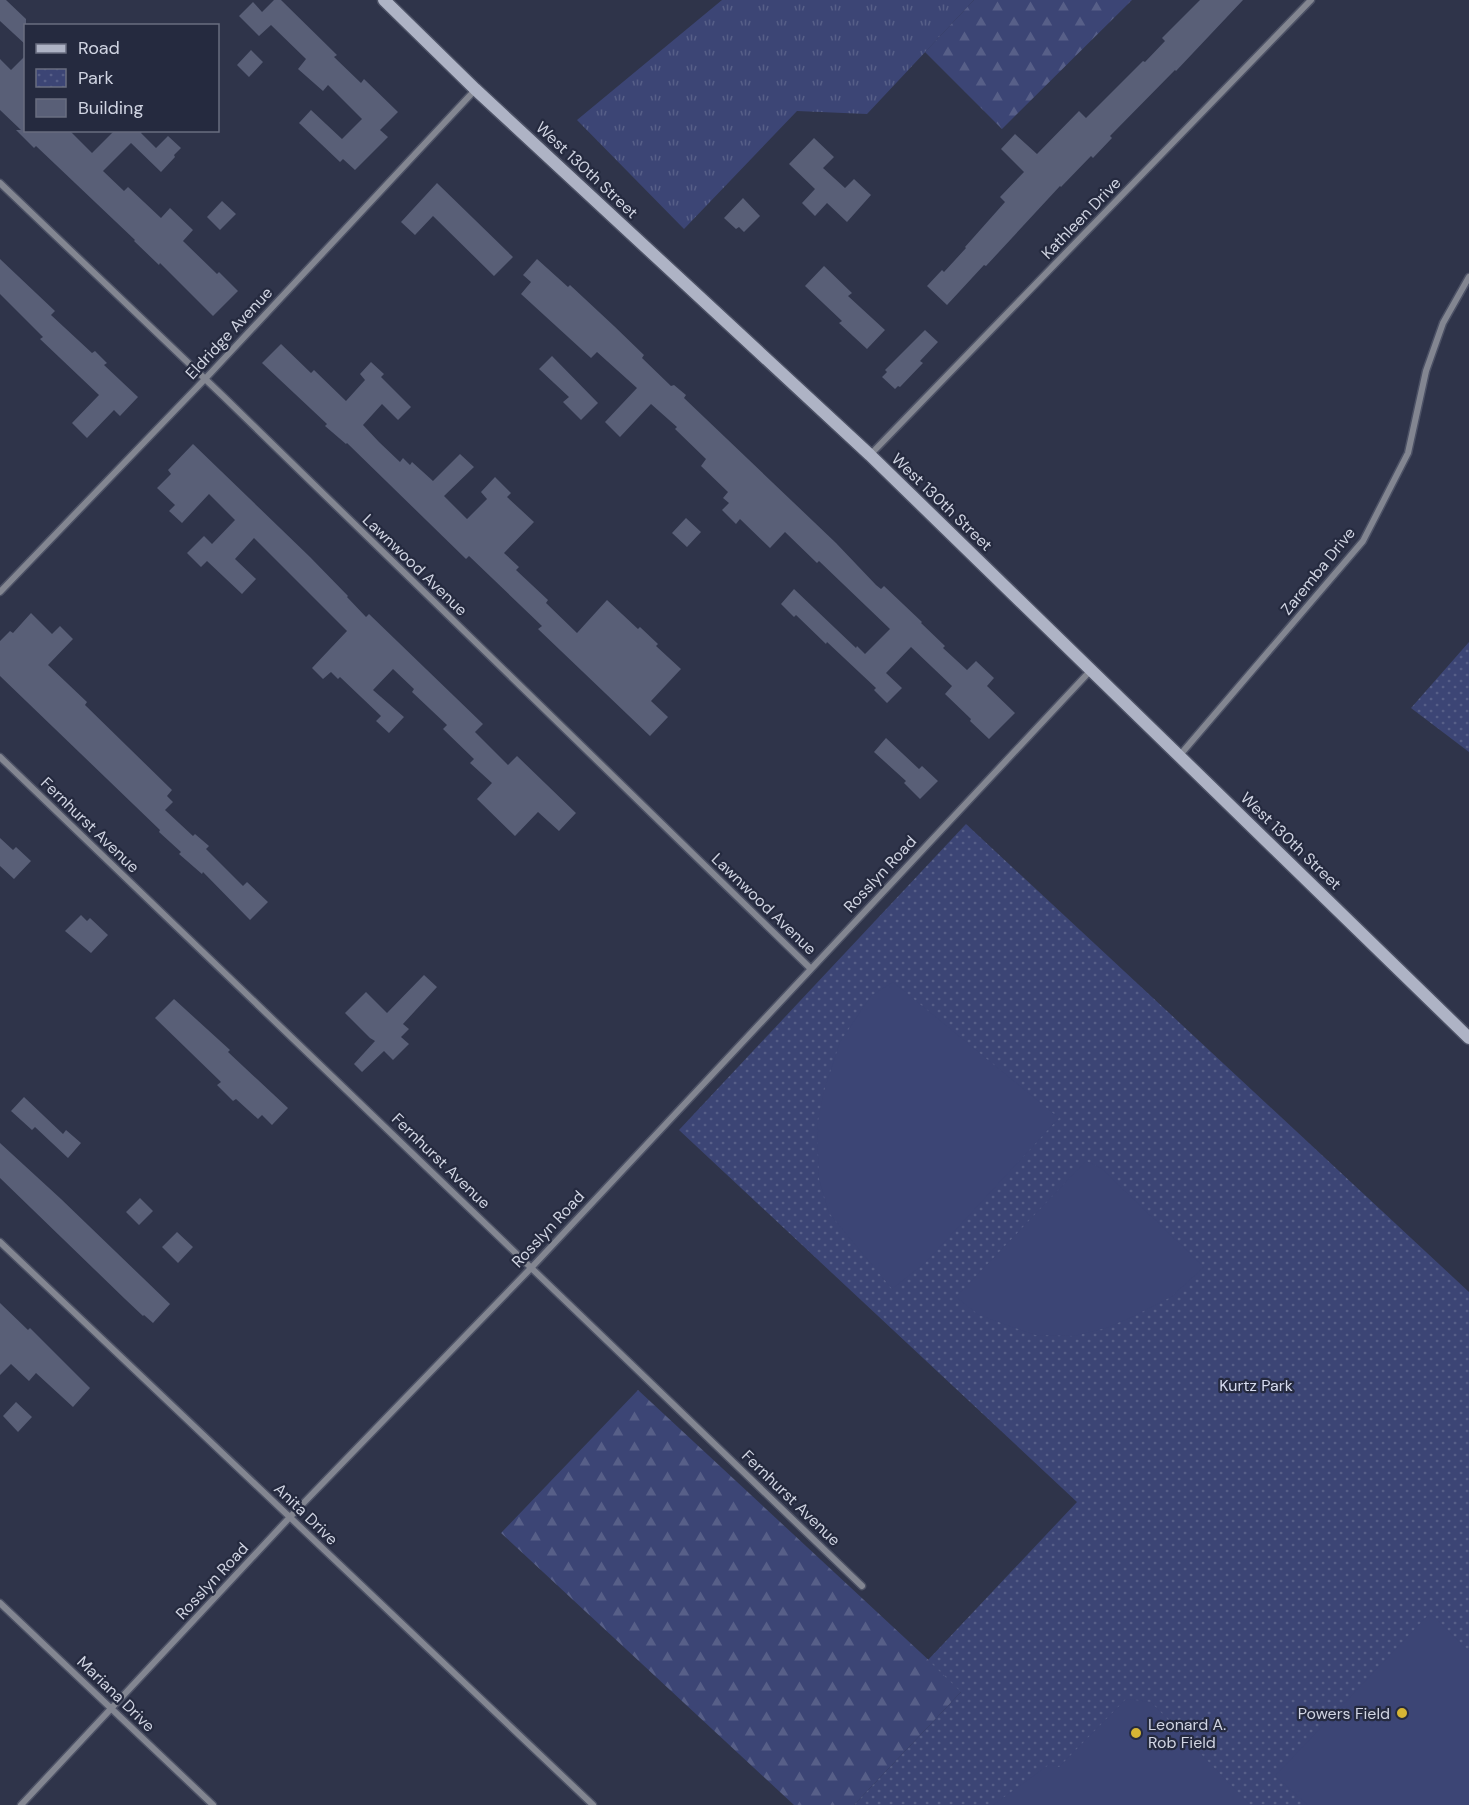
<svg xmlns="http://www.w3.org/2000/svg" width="1469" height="1805" font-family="'DM Sans',sans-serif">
<defs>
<pattern id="grass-tufts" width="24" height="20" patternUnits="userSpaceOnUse" patternTransform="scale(1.5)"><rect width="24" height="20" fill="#3c4575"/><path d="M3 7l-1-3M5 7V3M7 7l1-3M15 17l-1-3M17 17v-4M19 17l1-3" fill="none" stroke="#575f88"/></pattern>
<pattern id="forest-firs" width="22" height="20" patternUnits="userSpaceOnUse" patternTransform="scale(1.5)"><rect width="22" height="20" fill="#3c4575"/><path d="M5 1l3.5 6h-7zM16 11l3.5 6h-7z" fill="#575f88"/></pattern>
<pattern id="park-dots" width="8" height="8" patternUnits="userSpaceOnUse" patternTransform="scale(1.5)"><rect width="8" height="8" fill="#3c4575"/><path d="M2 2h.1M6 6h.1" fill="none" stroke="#575f88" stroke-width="1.8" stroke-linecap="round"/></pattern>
</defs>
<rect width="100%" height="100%" fill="#2f344a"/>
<!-- grass -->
<path fill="url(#grass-tufts)" d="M722 0H974L867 114 797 111 684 229 577 120Z"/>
<!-- forest -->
<path fill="url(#forest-firs)" d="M974 0H1132L1002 129 925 52Z
M638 1390 962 1691 854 1805H794L501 1533Z"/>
<!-- park -->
<path fill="url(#park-dots)" d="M1469 642V752L1411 708Z
M966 824 1469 1292V1805H854L961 1692 928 1660 1077 1502 679 1130Z"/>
<!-- pitch -->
<path fill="#3c4575" d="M893 982 1059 1118 925 1263 892 1289 829 1213 819 1179 817 1126 824 1091 840 1042 871 996Z
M1086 1161 1101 1168 1204 1267 1171 1297 1132 1317 1106 1328 1074 1336 1035 1335 979 1315 956 1297Z
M1430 1613 1469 1651V1805H1308L1275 1776Z
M1126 1699 1151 1702 1250 1805H993L1050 1764 1059 1767Z"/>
<!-- building -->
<path fill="#595f77" d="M0 0H6L26 19V45L0 21Z
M274 0H281L337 55 334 57 361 83 364 79 398 112 380 130 388 137 355 170 343 159 340 162 299 123 311 110 342 139 362 119 328 85 323 91 298 69 306 59 271 25 259 36 239 16 253 2 262 12Z
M1200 0H1243L1176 71 1175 70 1110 136 1112 138 1093 158 1091 156 1061 187 1060 186 986 266 984 265 947 305 927 286 942 270 944 272 966 248 965 247 1005 202 1000 197 1024 172 1001 149 1015 134 1037 154 1079 111 1086 118 1143 61 1145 62 1165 41 1162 38Z
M251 50 263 62 249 77 237 65Z
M26 55V130H69L92 153 115 130H143L141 133 156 148 168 136 181 148 174 155 175 157 161 172 131 143 103 171 124 191 128 187 161 218 170 208 193 230 183 241 217 274 219 272 238 291 213 316 160 263 159 265 134 241 135 240 36 146 34 148 16 130H21L0 110V59L11 70Z
M814 138 834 157 823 168 845 188 854 179 871 195 847 222 827 203 815 216 802 203 815 189 789 164Z
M437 183 513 257 494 276 433 216 415 235 401 222Z
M743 198 760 216 744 232 739 227 736 229 724 218Z
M222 201 236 214 220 230 207 217Z
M0 259 55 311 51 315 92 353 95 351 107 363 104 365 138 397 120 416 114 410 87 438 72 423 99 395 40 339 43 337 0 294Z
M537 259 568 287 570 285 614 326 644 355 642 358 671 386 674 385 686 395 684 398 836 543 876 585 881 589 884 586 922 622 921 623 945 646 943 648 967 670 976 661 994 678 987 686 1015 713 989 739 970 721 971 719 945 694 952 686 911 647 886 673 902 688 887 703 874 690 876 688 827 642 826 644 796 615 794 617 781 604 794 589 856 648 857 646 865 654 890 629 819 561 817 563 785 532 770 548 740 519 736 524 722 510 729 503 723 498 728 492 701 466 706 459 675 429 677 427 651 404 620 437 605 422 637 388 597 352 591 358 521 294 531 282 523 275Z
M824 266 852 293 848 296 885 330 867 349 839 323 842 321 805 286Z
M925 330 938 342 920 361 923 363 900 387 898 386 895 389 882 377 887 372 885 370Z
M281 344 311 373 314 370 346 401 365 380 360 374 371 362 384 374 381 377 411 407 398 420 382 404 363 425 379 442 400 462 403 458 410 465 412 462 433 481 460 454 474 467 444 496 467 519 487 499 481 492 495 477 511 493 507 497 534 522 504 553 519 567 516 570 548 600 546 603 577 633 607 600 638 629 640 627 658 644 656 646 681 669 651 701 668 717 650 736 538 629 542 626 469 556 466 559 347 443 346 444 325 426 327 424 262 363Z
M552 356 598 403 581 420 563 402 569 397 539 369Z
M193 444 310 557 348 596 347 597 366 617 369 614 483 724 475 732 508 765 517 756 576 813 559 831 538 812 515 836 477 799 492 783 470 763 474 759 443 729 447 725 412 692 414 689 393 669 373 690 404 717 389 733 376 721 381 716 340 677 338 679 331 672 323 679 312 668 347 631 254 538 235 559 256 579 242 594 207 561 201 567 187 553 204 536 212 544 235 520 209 494 182 523 169 511 175 505 157 488 171 474 168 470Z
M686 518 701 532 687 547 672 533Z
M31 613 52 634 60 626 73 639 48 665 87 702 85 705 172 790 167 796 173 802 165 810 193 836 195 834 209 846 206 849 243 886 247 882 268 902 250 920 203 872 202 874 179 854 181 852 159 832 160 830 0 676V641L10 631 13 633Z
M886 738 919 769 922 766 938 781 920 799 904 783 906 781 874 752Z
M0 838 13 850 16 847 31 861 14 879 0 866Z
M81 915 87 921 90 918 108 935 91 953 65 931Z
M424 975 437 987 403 1024 409 1029 401 1037 409 1044 393 1060 384 1051 362 1072 354 1064 375 1041 370 1038 345 1013 366 992 387 1013Z
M174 999 230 1050 228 1052 288 1108 272 1125 262 1115 258 1119 236 1099 233 1101 217 1085 221 1082 155 1018Z
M24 1097 63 1134 66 1130 81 1143 68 1158 35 1127 32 1130 11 1111Z
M0 1143 61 1199 170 1304 153 1323 144 1315 143 1316 125 1299 0 1178Z
M140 1198 153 1211 139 1225 126 1212Z
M177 1232 193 1247 178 1263 162 1247Z
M0 1303 28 1330 30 1328 90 1388 73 1407 36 1373 29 1381 11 1364 0 1375Z
M16 1402 32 1417 18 1432 3 1416Z"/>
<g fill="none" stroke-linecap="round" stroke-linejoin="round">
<defs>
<path id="minor" d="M0 183 224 397 810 968
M870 455 1311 0
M0 592 205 379 475 90
M1180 755 1363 541 1408 453 1426 371 1443 323 1469 277
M0 757 862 1586
M0 1242 593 1805
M0 1603 213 1805
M21 1805 290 1517 532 1267 1091 670"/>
<path id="secondary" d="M384 0 475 89 870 455 1469 1038"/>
</defs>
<!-- minor casing -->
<use href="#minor" stroke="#4c5165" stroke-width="9"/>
<!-- secondary casing -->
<use href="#secondary" stroke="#4c5165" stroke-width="15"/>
<!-- minor -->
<use href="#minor" stroke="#838691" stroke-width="6"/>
<!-- secondary -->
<use href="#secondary" stroke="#aeb3c5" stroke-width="12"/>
</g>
<!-- markers -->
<g fill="#d6b534" stroke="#252a3f" stroke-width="2">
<circle cx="1402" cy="1713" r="6"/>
<circle cx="1136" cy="1733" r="6"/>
</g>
<g text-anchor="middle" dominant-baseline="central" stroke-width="4.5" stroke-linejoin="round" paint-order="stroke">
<!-- street labels -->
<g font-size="16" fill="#d0d4e2" stroke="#252a3f">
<text transform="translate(587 170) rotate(43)">West 130th Street</text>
<text transform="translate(1081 218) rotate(-46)">Kathleen Drive</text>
<text transform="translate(229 333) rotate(-47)">Eldridge Avenue</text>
<text transform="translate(942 502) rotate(44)">West 130th Street</text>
<text transform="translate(415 565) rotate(44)">Lawnwood Avenue</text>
<text transform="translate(1318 571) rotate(-51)">Zaremba Drive</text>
<text transform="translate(90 825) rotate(44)">Fernhurst Avenue</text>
<text transform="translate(1291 841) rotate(44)">West 130th Street</text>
<text transform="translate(880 874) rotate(-47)">Rosslyn Road</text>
<text transform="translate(764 904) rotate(44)">Lawnwood Avenue</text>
<text transform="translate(441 1161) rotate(44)">Fernhurst Avenue</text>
<text transform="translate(548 1229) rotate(-47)">Rosslyn Road</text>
<text transform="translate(791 1498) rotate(44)">Fernhurst Avenue</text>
<text transform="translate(306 1514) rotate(44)">Anita Drive</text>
<text transform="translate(212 1581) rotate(-47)">Rosslyn Road</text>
<text transform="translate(116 1694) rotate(44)">Mariana Drive</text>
</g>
<!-- park labels -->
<g font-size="16" fill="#d7dcf0" stroke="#252a3f">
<text x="1256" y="1385">Kurtz Park</text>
</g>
<!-- poi labels -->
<g font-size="16" fill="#d0d4e2" stroke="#252a3f" text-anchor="end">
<text x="1390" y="1713">Powers Field</text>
<text x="1148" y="1724" text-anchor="start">Leonard A.<tspan x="1148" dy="18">Rob Field</tspan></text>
</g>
</g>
<!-- legend -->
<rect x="24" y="24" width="195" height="108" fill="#252a3f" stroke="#696e80" stroke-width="1.5"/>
<rect x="36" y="44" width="30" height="9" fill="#aeb3c5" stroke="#696e80" stroke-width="1.5"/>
<text x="78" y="54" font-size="18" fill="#d0d4e2">Road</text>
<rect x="36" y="69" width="30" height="18" fill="url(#park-dots)" stroke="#696e80" stroke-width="1.5"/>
<text x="78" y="84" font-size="18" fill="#d0d4e2">Park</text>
<rect x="36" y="99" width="30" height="18" fill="#595f77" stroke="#696e80" stroke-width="1.5"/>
<text x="78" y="114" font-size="18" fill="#d0d4e2">Building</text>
</svg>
